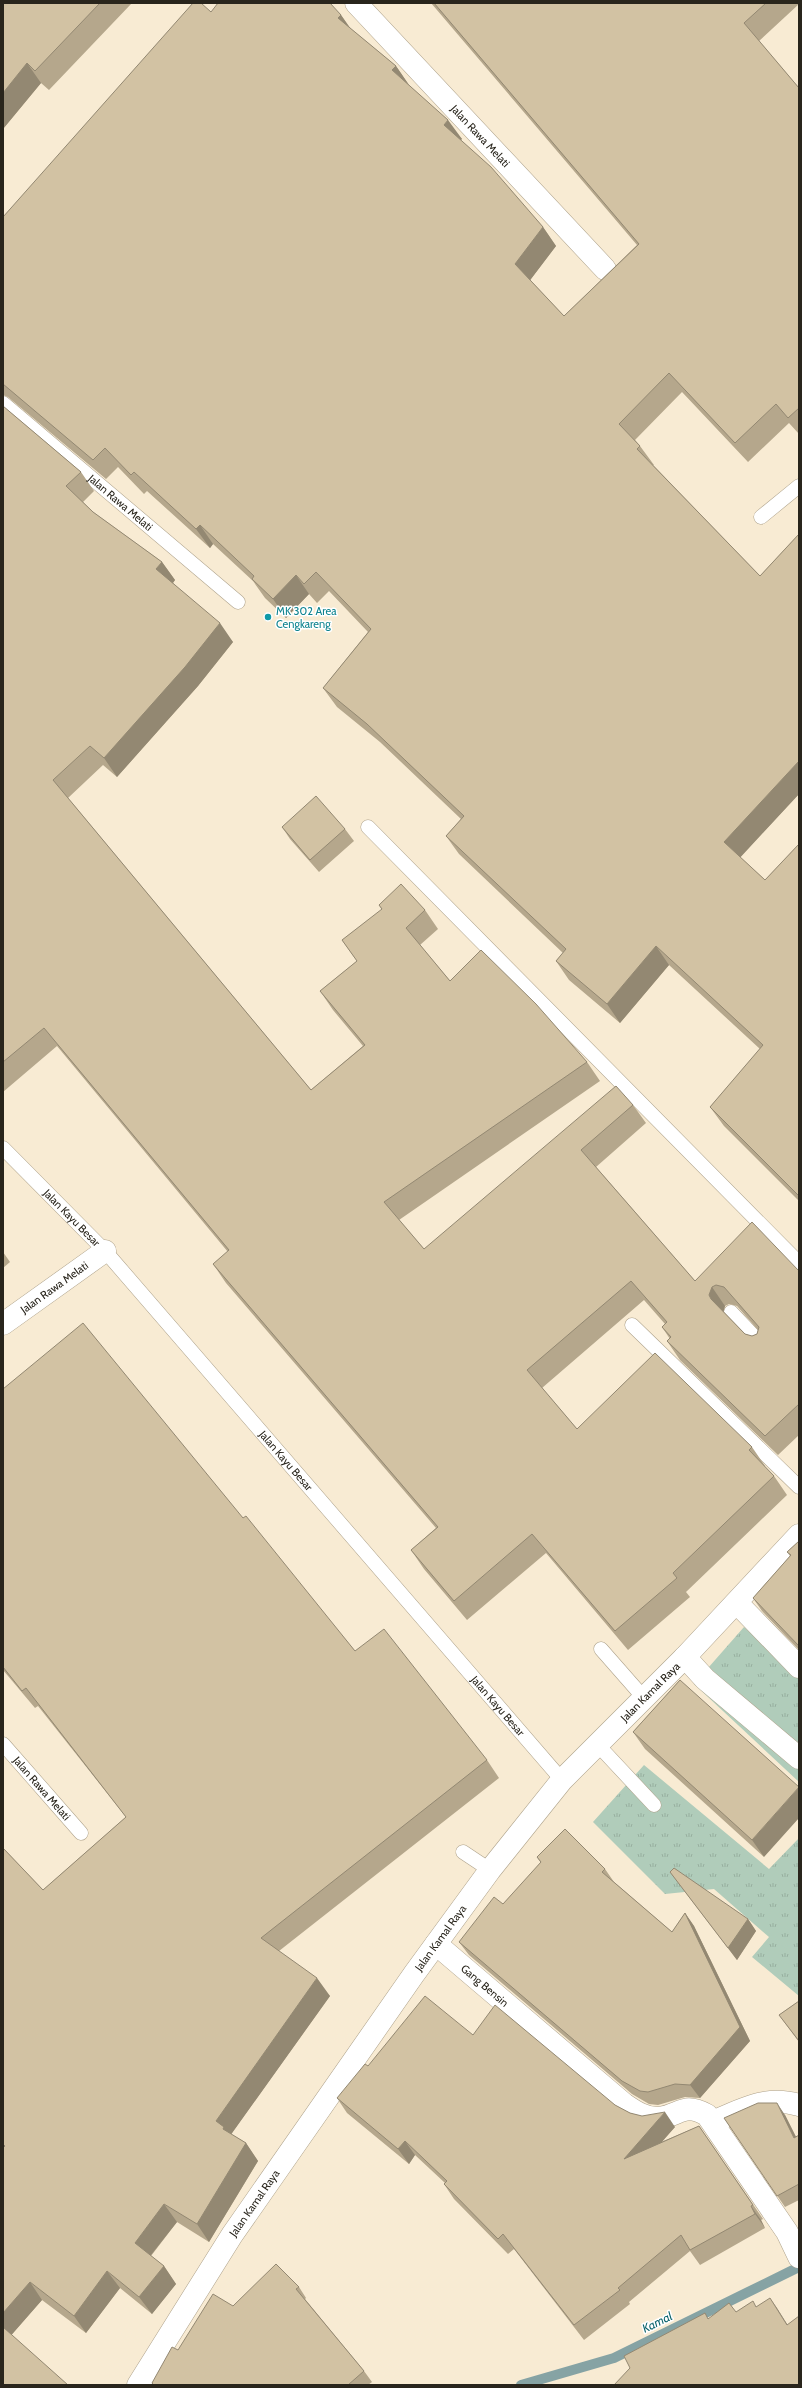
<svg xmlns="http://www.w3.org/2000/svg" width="802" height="2388" font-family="Cabin,sans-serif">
<defs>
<pattern id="grass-tufts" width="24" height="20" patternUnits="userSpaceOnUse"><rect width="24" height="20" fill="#b0ccba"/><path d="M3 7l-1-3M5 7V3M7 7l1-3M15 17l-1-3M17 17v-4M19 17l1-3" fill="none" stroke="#97af9f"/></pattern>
</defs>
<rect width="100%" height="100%" fill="#f8ebd3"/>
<!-- grass -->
<path fill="url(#grass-tufts)" d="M744 1627 799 1676V1782L694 1684Z
M644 1765 769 1869 799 1838V1996L752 1957 769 1937 714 1889 665 1894 593 1822Z"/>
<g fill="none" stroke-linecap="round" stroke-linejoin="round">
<!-- stream -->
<path stroke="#86a3a4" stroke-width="10" d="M521 2385 614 2358 799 2267"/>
<defs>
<g id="service">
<path id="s1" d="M3 403 238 602"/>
<path d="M761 517 799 486"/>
<path d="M368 827 799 1263"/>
<path id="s2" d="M3 1148 105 1251 562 1780"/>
<path d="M731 1312 764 1347"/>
<path d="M632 1325 799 1487"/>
<path d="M601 1649 644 1698"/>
<path id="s3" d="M3 1744 81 1833"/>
<path d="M597 1744 654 1805"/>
<path d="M463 1852 490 1870"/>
</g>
<g id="minor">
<path id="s4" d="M356 3 605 269"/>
<path id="s5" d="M3 1324 105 1251"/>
<path d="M737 1603 799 1667"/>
<path d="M685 1657 705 1679 799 1758"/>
<path id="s6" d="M436 1944 624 2104C634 2111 646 2119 659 2118 681 2115 683 2102 707 2115L787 2232 799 2257"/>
<path d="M713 2122C742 2109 767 2095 799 2105"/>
</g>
<g id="secondary">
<path id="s7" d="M138 2385 232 2235 414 1974 490 1870 562 1780 685 1657 799 1535"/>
</g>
</defs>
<!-- service casing -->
<use href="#service" stroke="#aea28b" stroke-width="15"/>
<!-- minor casing -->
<use href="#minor" stroke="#aea28b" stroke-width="23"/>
<!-- secondary casing -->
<use href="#secondary" stroke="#aea28b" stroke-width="23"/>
<!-- service -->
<use href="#service" stroke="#fff" stroke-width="14"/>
<!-- minor -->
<use href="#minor" stroke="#fff" stroke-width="22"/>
<!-- secondary -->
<use href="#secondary" stroke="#fff" stroke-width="22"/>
</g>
<!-- wall -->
<path fill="#b5a78c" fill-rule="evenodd" d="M3 3H132L49 90 41 83 3 129Z
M431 3H799V4L759 41 799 88V434L789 423 748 462 682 392 635 440 640 446 654 465H653L760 576 799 534V794L740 857 765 880 799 844V1201L724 1126 710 1107 760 1049 669 965 620 1023 569 980 556 961 563 953 459 854 446 836 461 819 380 742 337 707 323 688 368 632 329 591 317 603 309 594 286 618 265 598 253 581 213 544 210 548 147 491 144 494 118 467 106 479 8 397 3 395V217L211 12 341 15 351 29 396 66 409 85 462 139 460 140 543 227 556 246 530 280 564 316 637 245Z
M3 406 81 472 94 491 83 502 93 512 162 562 175 580 173 583 233 642 198 686 117 777 103 765 68 798 311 1090 363 1046 333 1010 320 991 357 961 342 940 382 910 379 905 425 910 438 929 420 945 450 981 587 1062 600 1081 399 1220 424 1249 633 1105 646 1123 596 1167 695 1281 799 1271V1435L778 1455 680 1360 667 1341 670 1339 662 1327 665 1324 644 1300 542 1388 577 1429 752 1447 765 1466V1467L774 1476 787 1495 686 1592 690 1597 628 1650 546 1553 467 1620 424 1569 411 1550 436 1528 226 1283 213 1264 228 1252 57 1046 3 1092ZM729 1304 737 1306 758 1330 757 1334 752 1336 745 1334 723 1311 725 1306Z
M282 827 345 829 354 841 319 872 290 839Z
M3 1252 10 1262 3 1268Z
M3 1389 243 1518 355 1651 487 1760 499 1778 279 1951 330 1996 231 2134 246 2143 258 2161 209 2242 177 2222 151 2256 164 2266 176 2284 152 2314 120 2288 86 2333 42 2300 11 2335 3 2385V1848L43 1890 126 1817 38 1706 35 1708 3 1670Z
M799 1541V1650L762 1611 753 1598 790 1556 787 1552Z
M680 1680 764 1857 645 1749 633 1732Z
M537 1857 605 1869 614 1882 672 1932 685 1913 694 1926 750 2041 700 2098 685 2097 658 2105 649 2104 632 2094 469 1955 459 1942 503 1904 541 1863Z
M670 1872 748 1919 756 1931 737 1960 679 1884Z
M799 2001V2042L779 2015Z
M473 2035 630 2113 675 2127 661 2142 699 2126 763 2219 761 2220 765 2228 700 2265 690 2251 629 2302 630 2304 584 2340 514 2249 508 2254 454 2199 444 2184 445 2183 415 2155 409 2164 347 2113 337 2098 368 2066Z
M785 2115 796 2137 799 2135V2200L785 2207 724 2118Z
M299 2287 306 2298 305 2299 364 2371 372 2382 368 2385H153L152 2383 178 2350 233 2306Z"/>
<!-- shaded-wall -->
<path fill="#938872" d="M341 15 354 34 338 18Z
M27 63 41 83 3 129V93Z
M396 66 409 85 392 70Z
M448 120 462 139 457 144 444 125Z
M543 227 556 246 528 283 515 264Z
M200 525 213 544 210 548 196 529Z
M162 562 175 580 169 588 156 569Z
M296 575 309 594 286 618 273 599Z
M220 623 233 642 198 686 117 777 104 758Z
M799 761V794L737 861 724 842Z
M656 946 669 965 620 1023 607 1004Z
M712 1287 725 1306 723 1314 711 1299 709 1295Z
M799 1787V1818L764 1857 752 1840Z
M685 1913 694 1926 750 2041 700 2098 690 2085Z
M748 1919 756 1931 737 1960 728 1948Z
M317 1978 330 1996 230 2136 235 2146 216 2121Z
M777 2103 785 2115 799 2143 794 2138Z
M665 2112 675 2127 634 2174 624 2159Z
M405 2141 415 2155 409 2164 398 2149Z
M246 2143 258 2161 209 2242 197 2224Z
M164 2204 177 2222 147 2260 135 2243Z
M751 2206 761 2220 765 2228 755 2214Z
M164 2266 176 2284 152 2314 139 2297Z
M107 2271 120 2288 86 2333 74 2316Z
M30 2282 42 2300 8 2339 3 2331V2313Z
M770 2298 777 2308 794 2335 787 2325Z"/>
<!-- building -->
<path fill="#d2c2a3" stroke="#938872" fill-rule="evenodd" d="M3 3H100L35 71 27 63 3 93Z
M193 3H201L211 12 218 3H330L341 15 338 18 396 66 392 70 448 120 444 125 491 167 543 227 515 264 564 316 639 244 434 3H766L744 23 799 88V408L788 418 776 404 735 443 669 373 619 424 640 446 637 449 760 576 799 534V761L724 842 765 880 799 844V1196L710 1107 763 1045 656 946 607 1004 556 961 566 949 446 836 464 816 367 724 323 688 371 629 316 572 304 584 296 575 273 599 252 579 254 576 200 525 196 529 134 472 131 475 105 448 93 460 3 384V217Z
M3 406 81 472 66 486 93 512 162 562 156 569 220 623 185 667 104 758 90 746 53 780 311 1090 365 1045 320 991 357 961 342 940 382 909 379 905 401 884 425 910 406 928 450 981 481 950 536 1004 587 1062 384 1202 424 1249 616 1086 633 1105 581 1150 695 1281 752 1222 799 1271V1404L765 1436 667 1341 671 1337 662 1327 667 1322 631 1281 527 1370 577 1429 655 1353 752 1447 749 1450 774 1476 673 1573 677 1578 615 1631 532 1534 454 1601 411 1550 438 1527 213 1264 229 1250 44 1028 3 1062ZM716 1285 724 1287 759 1327 757 1334 752 1336 745 1334 711 1299 709 1295 712 1287Z
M316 796 345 829 310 860 282 827Z
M83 1323 243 1518 246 1516 355 1651 384 1629 487 1760 261 1938 317 1978 216 2121 224 2127 223 2129 246 2143 197 2224 164 2204 135 2243 164 2266 139 2297 107 2271 74 2316 30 2282 3 2313V2148L5 2146 3 2144V1848L43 1890 126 1817 26 1688 22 1691 3 1667V1389Z
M799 1541V1646L753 1598 791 1555 787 1552Z
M680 1680 799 1787 752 1840 633 1732Z
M565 1829 605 1869 602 1872 672 1932 685 1913 740 2027 690 2085 675 2084 648 2092 640 2091 622 2081 459 1942 494 1897 503 1904 541 1862 537 1857Z
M674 1868 748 1919 728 1948 670 1872Z
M425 1996 473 2035 495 2005 615 2105 630 2113 642 2116 665 2112 624 2159 699 2126 753 2205 751 2206 755 2214 690 2250 681 2235 618 2288 620 2290 574 2325 503 2234 498 2239 444 2184 447 2181 405 2141 398 2149 337 2098 365 2064 368 2066Z
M799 2001V2041L779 2015Z
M758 2103H777L794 2138 799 2135V2184L777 2196 724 2118Z
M276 2264 299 2287 296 2289 364 2371 348 2385H277V2384L276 2385H154L152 2383 172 2347 178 2350 213 2294 233 2306Z
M770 2298 787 2325 799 2316V2385H614L630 2368 624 2356 705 2313 708 2319 729 2303 736 2312 753 2301 756 2307Z
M3 2327 68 2385H3Z"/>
<!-- markers -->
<circle fill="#0f9aa8" stroke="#fff" stroke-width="1.5" cx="268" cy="617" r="4"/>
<g text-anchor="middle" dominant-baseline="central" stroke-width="3" stroke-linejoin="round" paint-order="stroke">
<!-- street labels -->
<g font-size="11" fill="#29251c" stroke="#fff">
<text stroke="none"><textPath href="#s4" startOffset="182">Jalan Rawa Melati</textPath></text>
<text stroke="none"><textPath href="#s1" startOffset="154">Jalan Rawa Melati</textPath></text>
<text stroke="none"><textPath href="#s2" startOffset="98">Jalan Kayu Besar</textPath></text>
<text stroke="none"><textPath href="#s5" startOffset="63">Jalan Rawa Melati</textPath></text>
<text stroke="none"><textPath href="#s2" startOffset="422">Jalan Kayu Besar</textPath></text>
<text stroke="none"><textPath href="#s7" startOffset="864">Jalan Kamal Raya</textPath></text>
<text stroke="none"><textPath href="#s2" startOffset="746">Jalan Kayu Besar</textPath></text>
<text stroke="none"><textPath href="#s3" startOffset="59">Jalan Rawa Melati</textPath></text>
<text stroke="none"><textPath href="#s7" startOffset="540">Jalan Kamal Raya</textPath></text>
<text stroke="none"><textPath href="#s6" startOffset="64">Gang Bensin</textPath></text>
<text stroke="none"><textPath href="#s7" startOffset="216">Jalan Kamal Raya</textPath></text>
</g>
<!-- culture labels -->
<g font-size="11" fill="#0d838f" stroke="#fff" text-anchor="start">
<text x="276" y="611">MK 302 Area<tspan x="276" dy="13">Cengkareng</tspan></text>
</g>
<!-- water labels -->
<g font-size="12" font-style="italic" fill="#08626b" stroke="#fff">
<text transform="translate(657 2322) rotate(-26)">Kamal</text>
</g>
</g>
<!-- border -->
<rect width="802" height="2388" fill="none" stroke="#29251c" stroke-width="8"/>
</svg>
